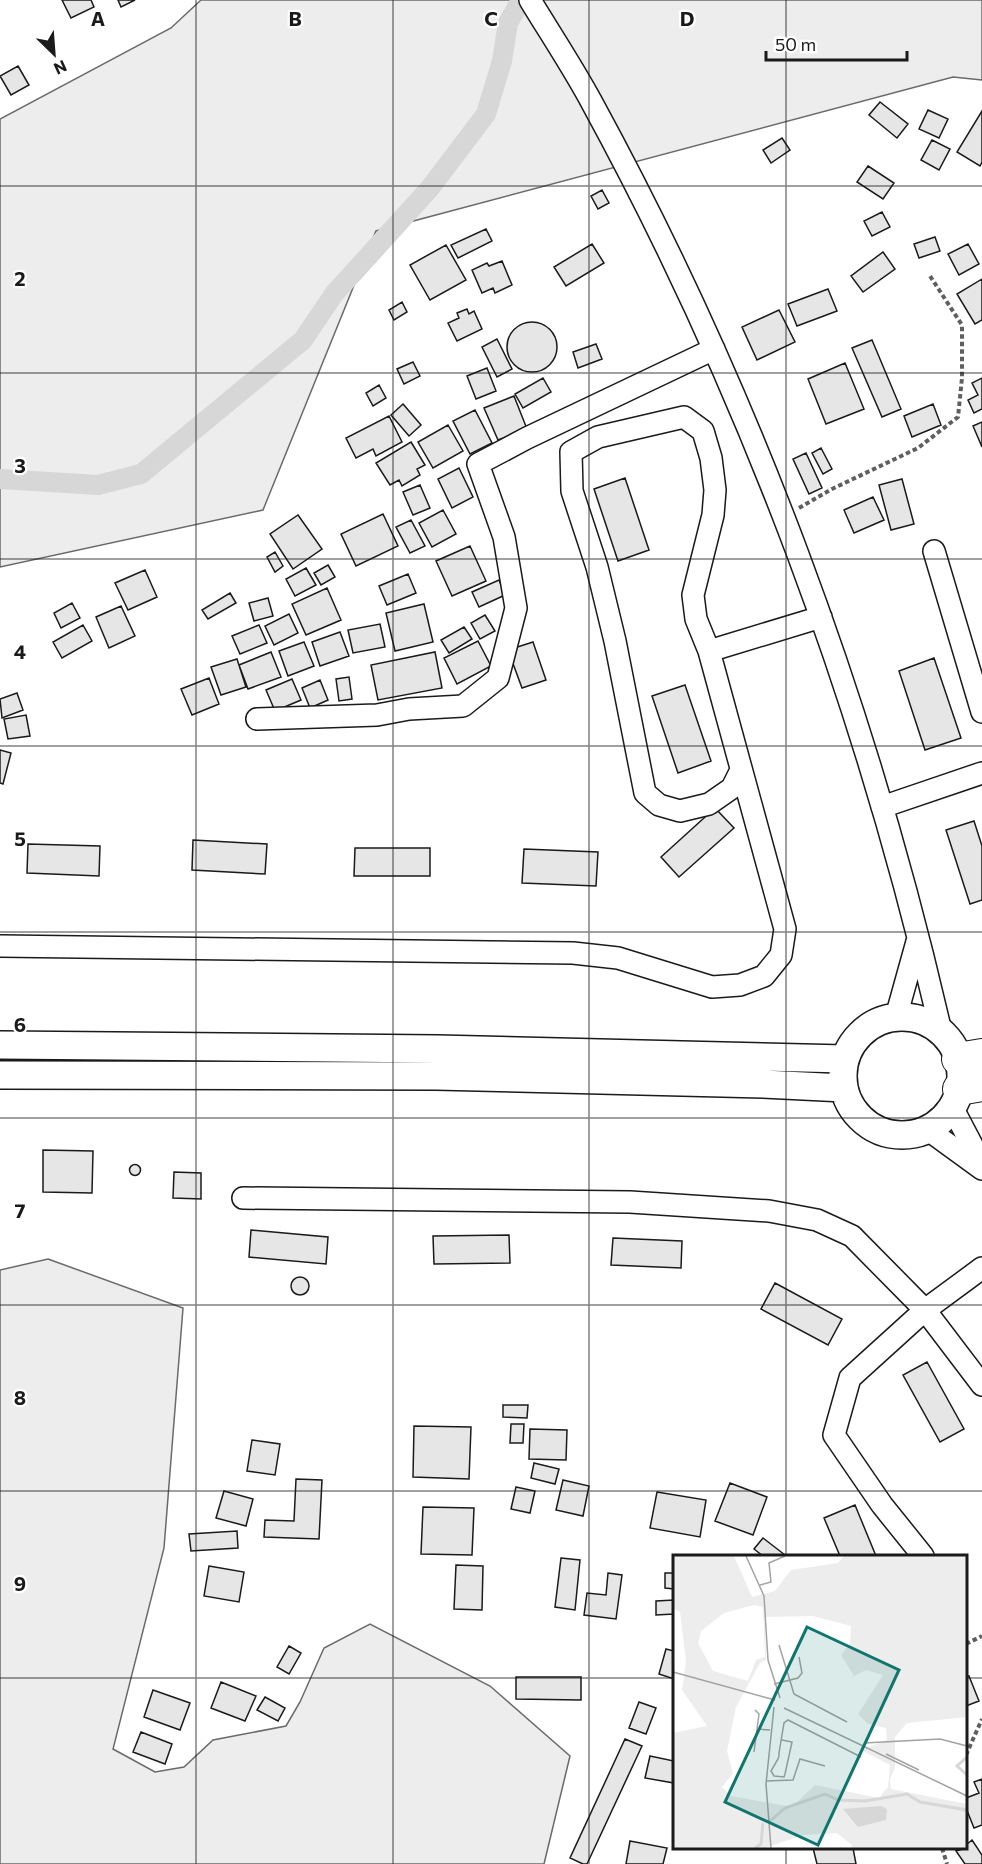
<svg xmlns="http://www.w3.org/2000/svg" width="982" height="1864" font-family="Commissioner,sans-serif">
<rect width="100%" height="100%" fill="#fff"/>
<!-- built -->
<path fill="#ededed" stroke="#6a6a6a" stroke-width="1.5" d="M201 0H982V80L953 77 376 231 263 510 0 567V119L171 28Z
M48 1259 183 1308 164 1548 113 1749 155 1772 184 1767 213 1740 286 1726 300 1702 324 1648 370 1624 490 1686 570 1756 544 1864H0V1270Z"/>
<g fill="none" stroke-linecap="round" stroke-linejoin="round">
<!-- canal -->
<path stroke="#d7d7d7" stroke-width="20" d="M0 479 98 485 141 474 303 340 334 294 430 188 486 114 502 61 508 23 520 2"/>
</g>
<!-- building -->
<path fill="#e6e6e6" stroke="#1a1a1a" stroke-width="1.5" d="M62 0H91L94 7 71 18Z
M118 0H135L121 7Z
M18 66 29 85 11 95 0 76Z
M880 102 908 124 897 138 869 115Z
M928 110 948 119 939 138 919 129Z
M982 111V162L980 166 957 152Z
M782 138 790 150 771 163 763 150Z
M932 140 950 149 939 170 921 160Z
M868 166 894 183 883 199 857 182Z
M602 190 609 203 598 209 591 196Z
M882 212 890 227 872 236 864 221Z
M486 229 492 241 458 258 451 245Z
M935 237 940 251 919 258 914 244Z
M592 244 604 263 566 286 554 267Z
M968 244 979 264 959 275 948 254Z
M446 245 466 280 430 300 410 265Z
M883 252 895 269 863 292 851 276Z
M502 261 512 285 495 293 493 288 482 293 472 270 487 263 489 266Z
M982 279V320L975 324 957 294Z
M828 289 837 311 797 326 788 304Z
M402 302 407 312 394 320 389 310Z
M467 309 469 314 474 311 482 329 457 341 448 323 459 318 457 313Z
M779 310 795 342 757 360 742 327Z
M507 347a25 25 0 1 1 50 0a25 25 0 1 1-50 0Z
M497 339 512 369 497 377 482 347Z
M872 340 901 409 882 417 852 348Z
M596 344 602 359 578 368 573 352Z
M413 362 420 376 404 384 397 369Z
M845 363 864 409 826 424 808 379Z
M487 368 496 391 476 399 467 376Z
M543 378 551 392 523 408 515 394Z
M982 378V409L974 413 968 400 978 395 972 383Z
M379 385 386 398 373 406 366 393Z
M514 396 527 429 498 440 484 408Z
M403 404 421 425 409 436 391 415Z
M933 404 941 425 912 437 904 416Z
M475 410 492 443 470 454 453 421Z
M389 416 402 442 376 456 373 449 356 458 346 438Z
M982 422V447L973 426Z
M448 425 463 451 433 468 418 442Z
M411 442 425 465 417 469 420 475 402 486 399 480 390 485 376 463Z
M821 448 832 469 823 474 812 453Z
M806 453 822 488 809 494 793 459Z
M459 468 473 497 452 508 438 479Z
M625 478 649 550 618 561 594 489Z
M902 479 914 524 891 530 879 485Z
M420 485 430 508 413 515 403 492Z
M873 497 884 520 854 533 844 510Z
M443 510 456 534 432 547 419 523Z
M383 514 398 546 356 566 341 534Z
M298 515 322 549 293 569 270 534Z
M411 520 425 546 410 553 396 527Z
M470 546 486 581 452 596 436 561Z
M275 552 283 566 275 572 267 557Z
M328 565 335 577 321 585 314 573Z
M306 568 316 585 295 596 286 579Z
M145 570 157 597 128 610 115 583Z
M408 574 416 593 387 605 379 586Z
M499 580 505 595 479 607 472 592Z
M327 588 341 620 306 635 292 604Z
M230 593 236 603 208 619 202 610Z
M268 598 273 616 254 621 249 603Z
M72 603 80 618 61 628 54 613Z
M424 604 433 642 395 651 386 613Z
M121 606 135 636 109 648 96 617Z
M289 614 298 633 274 645 265 626Z
M485 615 495 631 480 639 471 623Z
M380 624 385 647 353 653 348 630Z
M83 625 92 641 62 658 53 642Z
M259 625 267 643 240 654 232 636Z
M464 627 472 639 449 653 441 640Z
M340 632 349 656 320 666 312 642Z
M478 641 491 666 457 684 444 658Z
M304 642 314 666 288 676 279 651Z
M533 642 546 680 522 688 508 650Z
M271 652 281 677 248 689 239 665Z
M435 652 442 688 378 700 371 665Z
M934 658 961 738 925 750 899 671Z
M237 659 246 687 221 695 211 667Z
M349 677 352 699 339 701 336 679Z
M209 678 219 704 192 715 181 689Z
M292 679 301 700 275 711 266 690Z
M320 680 328 700 310 708 302 688Z
M685 685 711 761 678 773 652 696Z
M17 693 23 710 2 718 0 699Z
M26 715 30 736 8 739 4 719Z
M0 750 11 753 3 784 0 783Z
M715 808 734 828 679 877 661 857Z
M974 821 982 846V900L970 904 946 830Z
M193 840 267 844 265 874 192 870Z
M28 844 100 846 99 876 27 873Z
M355 848H430V876H354Z
M524 849 598 852 596 886 522 883Z
M43 1150 93 1151 92 1193 43 1192Z
M129.5 1170a5.5 5.5 0 1 1 11 0a5.5 5.5 0 1 1-11 0Z
M174 1172 201 1173V1199L173 1198Z
M251 1230 328 1237 326 1264 249 1257Z
M509 1235 510 1263 434 1264 433 1236Z
M613 1238 682 1241 681 1268 611 1265Z
M291 1286a9 9 0 1 1 18 0a9 9 0 1 1-18 0Z
M775 1283 842 1319 828 1345 761 1309Z
M927 1362 964 1429 940 1442 903 1375Z
M503 1405H528L527 1418 503 1417Z
M511 1424H524L523 1443H510Z
M414 1426 471 1427 469 1479 413 1477Z
M530 1429 567 1430 566 1460 529 1459Z
M252 1440 280 1444 275 1475 247 1471Z
M534 1463 559 1469 555 1484 531 1478Z
M296 1479 322 1480 319 1539 264 1537 265 1520 294 1521Z
M563 1480 589 1486 583 1516 556 1510Z
M730 1483 767 1497 753 1535 715 1521Z
M516 1487 535 1491 530 1513 511 1509Z
M224 1491 253 1499 246 1526 216 1518Z
M657 1492 706 1500 700 1537 650 1528Z
M855 1505 876 1556H840L824 1518Z
M423 1507 474 1508 472 1555 421 1554Z
M237 1531 238 1548 191 1551 189 1534Z
M763 1538 785 1555 784 1556H763L754 1549Z
M561 1558 580 1560 575 1610 555 1607Z
M456 1565 483 1566 482 1610 454 1609Z
M209 1566 244 1572 239 1602 204 1596Z
M608 1573 622 1575 616 1619 584 1615 587 1593 606 1595Z
M665 1573H674V1589L665 1588Z
M674 1600V1614L656 1615V1601Z
M289 1646 301 1653 289 1674 277 1667Z
M666 1649 674 1651V1679L659 1674Z
M969 1676 979 1701 966 1706V1678Z
M516 1677H581V1700L516 1699Z
M221 1682 256 1696 245 1721 211 1708Z
M153 1690 190 1703 180 1730 144 1717Z
M265 1697 285 1708 278 1721 257 1710Z
M639 1702 656 1708 646 1734 629 1728Z
M141 1732 172 1744 165 1764 133 1752Z
M625 1739 642 1746 587 1864H583L570 1858Z
M650 1756 674 1761V1783L645 1778Z
M982 1779V1825L974 1828 966 1808V1798L979 1793 974 1782Z
M972 1840 982 1855V1864H965L956 1851 966 1848V1845Z
M630 1841 667 1848 663 1864H626Z
M813 1848H853L856 1864H817Z"/>
<g fill="none" stroke-linecap="round" stroke-linejoin="round">
<defs>
<path id="minor" d="M530 0C550 33 572 66 591 101 750 392 867 708 941 1032
M934 551 982 712
M709 651 821 617
M257 719 377 715 409 709 463 706 498 678 516 608 504 537 478 464 527 438 714 349
M882 807 982 773
M0 946 573 953 618 958 712 987 740 985 764 976 781 955 785 929 709 651 696 619 693 595 713 515 715 490 711 458 703 431 684 417 598 437 571 452 572 491 597 567 615 641 645 793 659 805 680 811 709 804 732 788 741 770
M896 1017 918 938
M952 1107 982 1164
M927 1129 982 1169
M243 1198 630 1202 769 1211 817 1220 852 1236 925 1310 982 1385
M923 1556 882 1505 834 1435 850 1378 925 1310 982 1268"/>
<path id="major" d="M843 1076a59 59 0 1 1 118 0a59 59 0 1 1-118 0Z
M0 1045 438 1049 845 1059
M0 1075 436 1076 763 1084 844 1088"/>
<path id="highway" d="M958 1059 982 1055
M959 1089 982 1085"/>
</defs>
<!-- minor casing -->
<use href="#minor" stroke="#1a1a1a" stroke-width="24"/>
<!-- major casing -->
<use href="#major" stroke="#1a1a1a" stroke-width="30"/>
<!-- highway casing -->
<use href="#highway" stroke="#1a1a1a" stroke-width="34"/>
<!-- path -->
<path stroke="#5f5f5f" stroke-width="4" stroke-dasharray="4.5 3" stroke-linecap="butt" d="M799 508 832 489 918 448 958 417 962 378V325L930 276
M966 1644 982 1636
M966 1755 982 1719
M942 1848 947 1864"/>
<!-- minor -->
<use href="#minor" stroke="#fff" stroke-width="21"/>
<!-- major -->
<use href="#major" stroke="#fff" stroke-width="27"/>
<!-- highway -->
<use href="#highway" stroke="#fff" stroke-width="32"/>
</g>
<!-- grid -->
<path fill="none" stroke="#1a1a1a" stroke-width="1.5" stroke-opacity="0.55" d="M196 0V1864M393 0V1864M589 0V1864M786 0V1556M0 186H982M0 373H982M0 559H982M0 746H982M0 932H982M0 1118H982M0 1305H982M0 1491H982M0 1678H674M966 1678H982M786 1848V1864"/>
<!-- overview -->
<g transform="translate(673 1555)">
<rect width="294" height="294" fill="#fff"/>
<path d="M0 1H61L79 42 102 36 118 15 165 8 171 1H294V162L234 168 222 182V213L217 224 218 234 294 249V293H178L179 290 164 278 130 280 92 293H0V178L34 171 9 135 13 106 7 57 0 53ZM81 50 90 52 92 102 83 105 75 126 40 116 25 88 28 76 51 58ZM140 61 178 71 177 88 168 100 181 121 193 115 210 120 185 159 195 169 213 173 214 185 188 195 217 210 215 232 206 243 142 230 119 252 58 241 49 232 60 218 54 196 63 152 87 108 93 105 92 62Z" fill="#ededed" fill-rule="evenodd"/>
<path d="M208 251 214 254 213 265 185 272 170 254Z" fill="#d7d7d7"/>
<path fill="none" stroke="#d7d7d7" stroke-width="3" d="M294 202 284 211 294 220M96 267 112 253 152 239 165 245 192 246 234 239 247 247 294 255M82 293 88 289 90 268"/>
<path fill="none" stroke="#a3a3a3" stroke-width="1.5" d="M73 1 91 41 95 105 107 143M87 30 98 27 96 8 112 1M106 90 121 139 174 167M0 117 102 145M101 129 125 123 129 118 126 102M111 153 294 241M82 155 86 159 84 174 97 175M109 185 119 187 112 219 111 222 101 221 98 216 105 204 106 201V198L111 168 115 165 188 202M191 188 267 184 294 191M81 197 84 174M213 199 246 215M93 226 120 225 127 204 152 211M98 293 93 229 101 152"/>
<path fill="#0f766e" fill-opacity="0.15" stroke="#0f766e" stroke-width="3" d="M134 72 226 115 145 290 52 247Z"/>
<rect width="294" height="294" fill="none" stroke="#1a1a1a" stroke-width="3"/>
</g>
<g font-size="20" text-anchor="middle" font-weight="bold" fill="#1a1a1a" stroke="#fff" stroke-width="4.5" stroke-linejoin="round" paint-order="stroke">
<text x="98" y="26">A</text>
<text x="295" y="26">B</text>
<text x="491" y="26">C</text>
<text x="687" y="26">D</text>
<text x="20" y="286">2</text>
<text x="20" y="473">3</text>
<text x="20" y="659">4</text>
<text x="20" y="846">5</text>
<text x="20" y="1032">6</text>
<text x="20" y="1218">7</text>
<text x="20" y="1405">8</text>
<text x="20" y="1591">9</text>
</g>
<!-- north arrow -->
<g transform="translate(54 54) rotate(155)" stroke="#ffffff" stroke-width="4.5" paint-order="stroke">
<path d="M0-4.5L10 22L0 15L-10 22Z" fill="#1a1a1a"/>
<text y="-9" font-size="16" font-weight="bold" text-anchor="middle" fill="#1a1a1a">N</text>
</g>
<!-- scale -->
<path d="M766 51v9h141v-9" fill="none" stroke="#1a1a1a" stroke-width="3"/>
<text x="775" y="51" font-size="18" fill="#1a1a1a" stroke="#ffffff" stroke-width="4.5" paint-order="stroke">50 m</text>
</svg>
